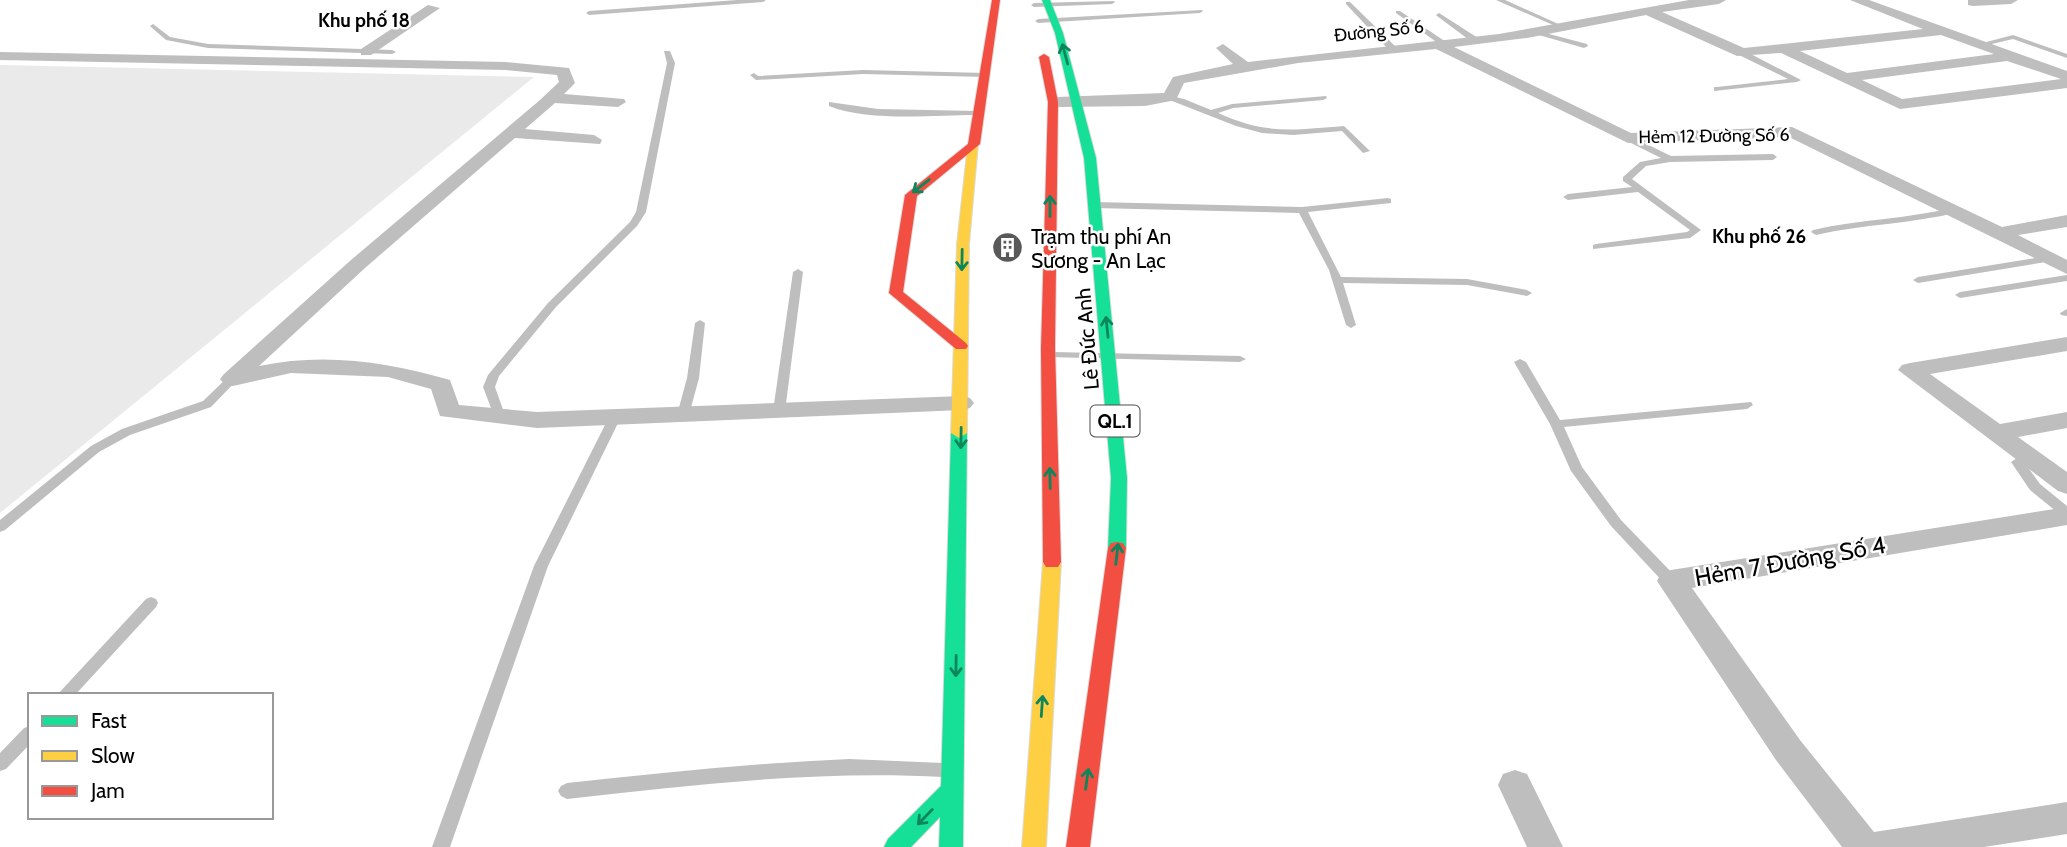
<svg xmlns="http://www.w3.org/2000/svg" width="2067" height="847" font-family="Cabin,sans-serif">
<rect width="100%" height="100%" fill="#fff"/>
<!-- green -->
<path fill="#eaeaea" d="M0 65H2L534 77 0 513Z"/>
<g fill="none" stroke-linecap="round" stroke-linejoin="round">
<defs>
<path id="fast" d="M1042 0H1050L1063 33 1096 158 1127 478 1126 548 1123 553H1111L1108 548 1111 478 1084 158 1055 33Z
M959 428 967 433 963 847H939L940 817 911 847H884L888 839 941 786 951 433Z"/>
<path id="slow" d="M973 141 978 144 969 244 967 433 959 438 951 433 957 244 968 144Z
M1052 555 1058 557 1061 562 1046 847H1022L1043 562 1046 557Z"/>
<path id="jam" d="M992 0H1000L980 144 917 196 903 292 966 343 968 346 966 349H956L889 293 905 195 968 144Z
M1044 54 1049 57 1058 102 1055 348 1061 562 1058 567H1046L1043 562 1041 348 1048 102 1039 57Z
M1117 542 1123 543 1126 548 1090 847H1066L1108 548 1111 543Z"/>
</defs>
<!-- fast casing -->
<use href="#fast" stroke="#dbdbdb" stroke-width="2"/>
<!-- slow casing -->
<use href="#slow" stroke="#dbdbdb" stroke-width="2"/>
<!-- jam casing -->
<use href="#jam" stroke="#dbdbdb" stroke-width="2"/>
<!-- lane -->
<path fill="#bebebe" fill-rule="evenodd" d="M737 0H766L763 2 589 15 586 13 589 11Z
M1496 0H1505L1565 27 1560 28Z
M1114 1 1115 2 1112 4 1034 7 1031 5 1034 3Z
M1346 2H1350L1395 46V50H1389L1346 4Z
M1202 10 1203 11 1200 13 1038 23 1035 21 1038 19Z
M1396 11H1400L1449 44 1442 46 1396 13Z
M1439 13 1478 38V42H1472L1437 16 1436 15Z
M153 24 170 37 208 44 392 50 396 52 392 54 208 48 166 40 151 27 150 26Z
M1534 30 1587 44 1588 46 1584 48 1532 33 1531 32Z
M2013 35 2067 54V58L2013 39 1979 47 1975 45Z
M664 51H670L675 63 646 212 637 226 556 307 499 376 495 387 506 418 504 421H496L483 387 488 375 548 303 630 222 636 212 667 63Z
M1739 51H1745L1801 80 1797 82 1714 91V87H1717L1788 79 1739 55Z
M863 70 986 73 990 75 986 77 863 74 756 80 750 75 754 73 758 76Z
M1167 95 1184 99 1211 110 1232 104 1326 96 1327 98 1323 100 1233 108 1218 113C1267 135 1293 130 1344 126L1370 151 1363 153 1342 131 1293 135 1262 133 1236 126 1167 99Z
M829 102 878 109 977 111 981 113 977 115C934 115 868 122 829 106Z
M1628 135 1671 156 1773 154 1777 157 1773 160 1670 162 1646 166 1632 179 1701 230 1690 238 1593 249V245L1596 244 1687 232 1690 230 1638 192 1568 200 1563 197 1568 194 1632 187 1623 181V177L1640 162 1661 158 1625 140V136Z
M1388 198 1391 199V203L1308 212 1341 277 1467 279 1527 290 1532 293 1527 296 1467 285 1343 283 1356 325 1351 328 1346 325 1329 270 1299 213 1095 208 1090 205 1095 202 1302 207Z
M1956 207 1959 208V212C1912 224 1863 224 1816 235L1811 232 1813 230C1860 219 1909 219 1956 207Z
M2048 256 2052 257V261L1918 283 1913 280 1918 277Z
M798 269 803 272 785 411 779 415 773 411 793 272Z
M2067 275V281L1960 298 1955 295 1960 292Z
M2067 309V316L2061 315 2060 313Z
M700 320 705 323 699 378 689 415 683 419 677 415 687 378 695 323Z
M1052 352 1240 356 1246 359 1240 362 1048 357 1046 355Z
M1520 359 1526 362 1560 420 1751 402 1753 405 1747 409 1564 427 1582 467 1621 520 1676 577 1678 581 1676 585 1671 586 1666 585 1611 526 1571 471 1550 424 1514 362Z
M232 376 238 379 211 407 130 435 99 452 5 530 0 532V520L91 446 122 429 203 401 228 377Z
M615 413 621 417 548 566 450 847H432L534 566 609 417Z
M2017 458 2022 459 2040 484 2067 506V518L2062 516 2030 490 2011 462Z
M151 597 156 599 158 603 156 607 75 695H57L146 599Z
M30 726V744L6 769 0 771V753L24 728Z
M849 759 943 763 949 765 951 770 949 775 943 777C817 770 692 785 567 799L561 796 558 791 561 786 567 783C661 773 755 763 849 759Z"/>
<!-- street -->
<path fill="#bebebe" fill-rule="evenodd" d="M1689 0H1726L1719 4 1662 12 1744 48 1923 29 1850 0H1869L2067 71V88L1900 109 1781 53 1737 56 1646 15 1527 38 1454 47 1631 133 1792 127 2002 227 2067 215V227L2018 235 2067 260V274L1789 137 1628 143 1436 49 1298 63 1184 83 1176 100 1145 106 1057 107 1049 102 1057 97 1164 93 1173 77 1233 64 1216 48 1223 44 1248 62 1499 34ZM1941 35 1994 54 1847 73 1800 51ZM2007 61 2061 79 1902 99 1862 80Z
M1968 0H2018L2011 4 1973 6 1968 5Z
M428 5 440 8 371 55H361V49Z
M0 52 506 62 569 68 575 83 564 94 624 99 626 102 618 107 555 103 525 129 594 135 602 140 600 144 515 138 365 268 259 366C324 352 388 362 450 380L459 405 537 412 962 396 970 398 974 403 970 408 962 410 537 428 440 416 431 389 388 377 291 373 233 386 224 384 220 379 224 374 351 260 540 100 559 82 557 75 506 70 0 60Z
M2067 337V351L1930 374 2000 424 2067 412V428L2018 437 2067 472V494L2058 491 1898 370 1902 365 1910 363Z
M2067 507V525L1692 588 1800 740 1874 832 2067 802V834L1984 847H1842L1776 760 1657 581 1661 573 1671 570Z
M1515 770 1527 774 1563 847H1527L1498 785 1503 774Z"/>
<!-- fast -->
<use href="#fast" fill="#16e098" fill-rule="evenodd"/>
<!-- slow -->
<use href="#slow" fill="#ffcf43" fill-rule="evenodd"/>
<!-- jam -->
<use href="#jam" fill="#f24e42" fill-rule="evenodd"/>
</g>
<!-- one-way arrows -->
<defs><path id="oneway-shaft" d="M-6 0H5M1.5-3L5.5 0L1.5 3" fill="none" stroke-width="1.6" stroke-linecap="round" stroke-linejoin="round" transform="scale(1.75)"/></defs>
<g stroke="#0d865b">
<use href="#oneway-shaft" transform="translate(1065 54) rotate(-105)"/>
<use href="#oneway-shaft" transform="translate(921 186) rotate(142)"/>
<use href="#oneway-shaft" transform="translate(1050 206) rotate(-90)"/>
<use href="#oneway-shaft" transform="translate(962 260) rotate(91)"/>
<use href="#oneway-shaft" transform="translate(1107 327) rotate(-96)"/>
<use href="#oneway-shaft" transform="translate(961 438) rotate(91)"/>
<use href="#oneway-shaft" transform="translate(1050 478) rotate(-91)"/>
<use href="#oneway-shaft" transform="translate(1117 554) rotate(-83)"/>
<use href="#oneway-shaft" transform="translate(956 666) rotate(91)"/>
<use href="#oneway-shaft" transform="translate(1042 706) rotate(-86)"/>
<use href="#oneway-shaft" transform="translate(1087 779) rotate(-82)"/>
<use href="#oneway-shaft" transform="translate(925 817) rotate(134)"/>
</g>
<!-- icons -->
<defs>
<symbol id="building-disc" viewBox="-11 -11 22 22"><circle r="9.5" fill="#595959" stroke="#fff"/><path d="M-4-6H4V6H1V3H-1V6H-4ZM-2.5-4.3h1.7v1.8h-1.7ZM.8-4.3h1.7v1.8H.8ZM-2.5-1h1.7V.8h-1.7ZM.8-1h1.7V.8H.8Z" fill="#fff"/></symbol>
</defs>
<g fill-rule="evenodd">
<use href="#building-disc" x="990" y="230" width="35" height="35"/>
</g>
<g text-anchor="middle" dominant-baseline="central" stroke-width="5" stroke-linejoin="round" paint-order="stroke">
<!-- far-street labels -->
<g font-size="18" fill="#000" stroke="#fff">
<text transform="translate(1379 31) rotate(-6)">Đường Số 6</text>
<text transform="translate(1714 136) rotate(-1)">Hẻm 12 Đường Số 6</text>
</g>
<!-- far-neighbourhood labels -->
<g font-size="19" font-weight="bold" fill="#000" stroke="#fff">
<text x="364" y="20">Khu phố 18</text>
<text x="1759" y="236">Khu phố 26</text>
</g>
<!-- shield labels -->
<rect fill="#fff" stroke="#4c4c4c" stroke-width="2" x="1090.5" y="405.5" width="49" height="31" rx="5"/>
<g font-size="19" font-weight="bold" fill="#000">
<text x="1115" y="421">QL.1</text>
</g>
<!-- poi labels -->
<g font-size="21" fill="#000" stroke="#fff" text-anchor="start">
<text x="1031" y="236">Trạm thu phí An<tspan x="1031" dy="24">Sương - An Lạc</tspan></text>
</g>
<!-- street labels -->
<g font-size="21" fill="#000" stroke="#fff">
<text transform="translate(1087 339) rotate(-95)">Lê Đức Anh</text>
</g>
<!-- near-street labels -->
<g font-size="24" fill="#000" stroke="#fff">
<text transform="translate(1790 561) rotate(-10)">Hẻm 7 Đường Số 4</text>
</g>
</g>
<!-- legend -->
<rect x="28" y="693" width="245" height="126" fill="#ffffff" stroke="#999999" stroke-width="2"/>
<rect x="42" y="716" width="35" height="10" fill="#16e098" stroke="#999999" stroke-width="2"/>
<text x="91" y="728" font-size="21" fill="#000000">Fast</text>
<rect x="42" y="751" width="35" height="10" fill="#ffcf43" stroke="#999999" stroke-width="2"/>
<text x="91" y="763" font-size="21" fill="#000000">Slow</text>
<rect x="42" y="786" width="35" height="10" fill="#f24e42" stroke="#999999" stroke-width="2"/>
<text x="91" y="798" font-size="21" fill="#000000">Jam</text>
</svg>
